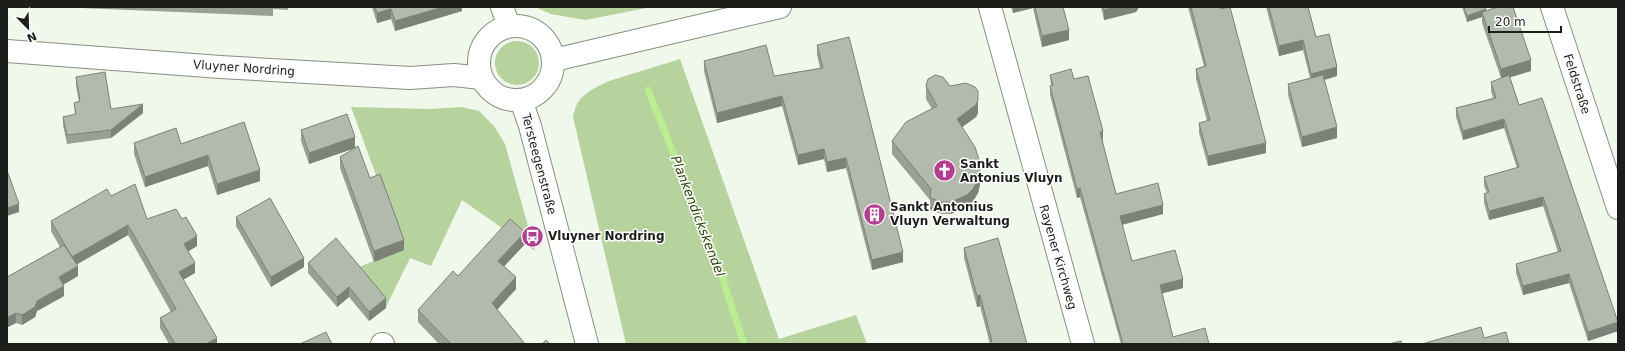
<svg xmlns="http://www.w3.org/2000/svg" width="1625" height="351" font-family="'DejaVu Sans',sans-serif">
<rect width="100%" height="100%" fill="#f0f7eb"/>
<!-- green -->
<path fill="#b6d39e" d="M535 7H652L585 20 551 14Z
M495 63a22 22 0 1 1 44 0a22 22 0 1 1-44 0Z
M680 59 779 339 856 315 867 344H626L573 117C574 113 575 108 577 104 583 93 598 86 609 81Z
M351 107 430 109 461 107 479 111 494 126 505 144 535 251 462 200 431 266 410 258 386 307 354 269 403 249Z"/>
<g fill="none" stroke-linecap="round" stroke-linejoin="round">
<!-- stream -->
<path stroke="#bcec92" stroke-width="7" d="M648 90 717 261 744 344"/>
<defs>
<path id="street" d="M502 7 509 26
M990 7 1083 344
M1552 7 1618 208
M382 344H383"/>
<path id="secondary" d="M479 63a37 37 0 1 1 74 0a37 37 0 1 1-74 0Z
M7 51 220 67 410 78 454 75 481 78
M554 60 780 7
M521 100 530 126 587 344"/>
</defs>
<!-- street casing -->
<use href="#street" stroke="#888f83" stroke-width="24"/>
<!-- secondary casing -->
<use href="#secondary" stroke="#888f83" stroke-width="24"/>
<!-- street -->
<use href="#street" stroke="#fff" stroke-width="22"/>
<!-- secondary -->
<use href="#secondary" stroke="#fff" stroke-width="22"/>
</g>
<!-- wall -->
<path fill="#999f95" d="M57 7H288V10L273 9V16Z
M372 7H462V11L395 31 391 19 377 23Z
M1011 7H1063L1069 40 1042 47 1033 8 1013 13Z
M1101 7H1139L1136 12 1104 20Z
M1188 7H1221L1266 153 1208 166 1199 133V123L1207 121 1196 79V69L1204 66Z
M1266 7H1308L1316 37 1337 76 1324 80 1337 138 1302 147 1288 95V84L1310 78 1303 50 1279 56Z
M1462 7H1485L1486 11 1531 71 1510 77 1519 105 1618 331 1588 341 1569 283 1523 295 1516 273V264L1558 252 1543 206 1489 220 1484 203V194L1487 193 1484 186V177L1517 168 1504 128 1463 140 1456 117V108L1493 98 1491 91V82L1501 78 1482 23V17L1467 22Z
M817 45 903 262 872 270 846 168 827 172 824 159 798 165 782 106 717 123 704 71V61L774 76 820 68 817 55Z
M1050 75 1074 79 1103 140 1102 141 1116 194 1163 214 1122 225 1132 261 1183 288 1162 293 1173 337 1209 344H1121L1080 197 1077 198 1050 95V86L1051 85Z
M76 77 111 109 143 113 111 138 67 144 63 125V117L75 115 74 103 79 102 76 85Z
M926 86H950L978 113 976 117 962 127 980 184 978 193 973 201 967 207 951 214H942L930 210V200L892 154V141L932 109 926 99Z
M301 130 355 148 309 164 301 141Z
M134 143 181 144 260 181 217 195 208 166 145 187 134 154Z
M340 157 370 178 404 250 374 262 340 168Z
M111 196 147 219 197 246 188 251 195 273 183 280 217 344H169L160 328V318L171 312 128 235 76 265 78 276 63 285 64 296 37 311 35 317 22 325 16 323 8 327 7 326V277L60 247 51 231V221Z
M236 217 304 267 271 287 236 226Z
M525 244 504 266 516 289 497 310 525 344H439L418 322V310L458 276Z
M964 248 1027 344H990L980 306 977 307 964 258Z
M308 263 386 308 369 321 349 297 337 307 308 273Z"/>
<!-- shaded-wall -->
<path fill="#7d8279" d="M443 7H462V11L395 31V21Z
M1013 7H1033V8L1013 13Z
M1115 7H1139L1136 12 1104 20V10Z
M391 9V19L377 23V13Z
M1486 9V15L1482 12V17L1467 22V16Z
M1069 30V40L1042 47V36Z
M1303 40V50L1279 56V46Z
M1531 60V71L1501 80V69Z
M1337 67V76L1311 84V74Z
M782 96V106L717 123V113Z
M978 100V113L976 117 957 131V119Z
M143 104V113L111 138V130Z
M1504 119V128L1463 140V131Z
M1337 127V138L1302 147V137Z
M1103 131V140L1100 141V132Z
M355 137V148L309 164V153Z
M1266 143V153L1208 166V156Z
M824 149V159L798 165V155Z
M208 155V166L145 187V177Z
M846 158V168L827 172V162Z
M260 170V181L217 195V184Z
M980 171V184L978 193 973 201 967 207 951 214V202Z
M1080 188V197L1077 198V189Z
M1543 197V206L1489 220V211Z
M19 204V212L7 216V208Z
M1163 205V214L1120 225V216Z
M128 225V235L72 267V257Z
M525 232V244L498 273V261Z
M197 236V246L184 254V244Z
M404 240V250L374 262V251Z
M903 252V262L872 270V260Z
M304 258V267L271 287V277Z
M195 263V273L179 282V272Z
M78 266V276L59 287V277Z
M1569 274V283L1523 295V286Z
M516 277V289L492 315V303Z
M1183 279V288L1160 294V285Z
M64 286V296L37 311 35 317 22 325V315L37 301Z
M349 287V297L337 307V297Z
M980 295V306L977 307V296Z
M386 298V308L369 321V312Z
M16 313V323L8 327V317Z
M1618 322V331L1588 341V332Z
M217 338V344H206Z"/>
<!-- building -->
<path fill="#b2b9ad" stroke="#7d8279" d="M375 7H443L395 21 391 9 377 13Z
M1035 7H1063L1069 30 1042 36Z
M1104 7H1115L1104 10Z
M1191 7H1221V9L1230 7 1266 143 1208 156 1199 123 1210 120 1196 69 1206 66Z
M1269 7H1308L1316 37 1329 34 1337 67 1311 74 1303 40 1279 46Z
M1464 7H1485L1486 9 1467 16Z
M1498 7H1513L1531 60 1501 69 1482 12Z
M849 37 903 252 872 260 846 158 827 162 824 149 798 155 782 96 717 113 704 61 766 45 774 76 823 68 817 45Z
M1071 69 1074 79 1088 76 1103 131 1100 132 1116 194 1158 183 1163 205 1120 216 1132 261 1175 250 1183 279 1160 285 1173 337 1205 328 1209 344H1123L1080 188 1077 189 1050 86 1053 85 1050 75Z
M105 72 111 109 143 104 111 130 67 135 63 117 76 114 74 103 80 101 76 77Z
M935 75 943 77 950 86 966 83 975 87 978 91V100L976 105 957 119 975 147 980 163V171L978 180 973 189 967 195 951 202H942L930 198 931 189 892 141 906 122 937 106 926 86 928 79Z
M1323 75 1337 127 1302 137 1288 84Z
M1509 75 1519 105 1542 98 1618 322 1588 332 1569 274 1523 286 1516 264 1561 251 1543 197 1489 211 1484 194 1489 192 1484 177 1519 167 1504 119 1463 131 1456 108 1496 98 1491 82Z
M347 114 355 137 309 153 301 130Z
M244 122 260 170 217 184 208 155 145 177 134 143 176 128 181 144Z
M358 146 370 178 380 174 404 240 374 251 340 157Z
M8 173 19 204 7 208V174Z
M135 184 147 219 176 209 182 219 186 217 197 236 184 244 195 263 179 272 217 338 206 344H175L160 318 176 309 128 225 72 257 78 266 59 277 64 286 37 301 35 307 22 315 16 313 8 317 7 316V277L64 245 72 257 51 221 107 189 111 196Z
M270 198 304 258 271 277 236 217Z
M510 219 525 232 498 261 516 277 492 303 525 344H451L418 310 453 271 458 276Z
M336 238 386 298 369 312 349 287 337 297 308 263Z
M998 238 1027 344H991L990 342 992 341 980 295 977 296 964 248Z
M1481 327 1484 338 1506 332 1509 344H1422Z
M326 332 332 344H300Z
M546 340 550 344H542Z
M1401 341 1402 344H1389Z"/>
<!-- icons -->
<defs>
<symbol id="church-disc" viewBox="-11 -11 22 22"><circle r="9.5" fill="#b43c91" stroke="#fff"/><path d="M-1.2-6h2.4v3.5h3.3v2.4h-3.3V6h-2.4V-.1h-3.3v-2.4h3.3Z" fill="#fff"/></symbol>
<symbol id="building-disc" viewBox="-11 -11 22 22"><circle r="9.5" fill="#b43c91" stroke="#fff"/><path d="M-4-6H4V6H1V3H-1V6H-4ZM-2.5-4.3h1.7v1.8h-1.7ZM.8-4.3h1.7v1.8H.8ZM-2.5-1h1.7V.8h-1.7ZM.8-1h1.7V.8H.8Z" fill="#fff"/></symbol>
<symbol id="bus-disc" viewBox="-11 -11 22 22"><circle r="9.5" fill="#b43c91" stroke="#fff"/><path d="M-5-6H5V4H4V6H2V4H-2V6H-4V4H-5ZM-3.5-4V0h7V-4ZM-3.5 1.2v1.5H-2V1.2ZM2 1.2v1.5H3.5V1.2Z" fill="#fff"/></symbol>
</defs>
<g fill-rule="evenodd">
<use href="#church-disc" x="932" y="158" width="25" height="25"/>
<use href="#building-disc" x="862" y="202" width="25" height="25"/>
<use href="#bus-disc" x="520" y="224" width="25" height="25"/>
</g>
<g text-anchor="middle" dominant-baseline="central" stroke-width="3" stroke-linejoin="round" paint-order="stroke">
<!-- street labels -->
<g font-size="12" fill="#1c1e1a" stroke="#fff">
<text transform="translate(244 68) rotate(4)">Vluyner Nordring</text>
<text transform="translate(1577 84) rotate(72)">Feldstraße</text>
<text transform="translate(539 164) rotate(75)">Tersteegenstraße</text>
<text transform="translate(1058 257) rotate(74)">Rayener Kirchweg</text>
</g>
<!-- poi labels -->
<g font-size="12" font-weight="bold" fill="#1c1e1a" stroke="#fff" text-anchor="start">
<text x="960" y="164">Sankt<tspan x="960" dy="14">Antonius Vluyn</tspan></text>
<text x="890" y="207">Sankt Antonius<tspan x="890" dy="14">Vluyn Verwaltung</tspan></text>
<text x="548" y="236">Vluyner Nordring</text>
</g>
<!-- water labels -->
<g font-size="13" font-style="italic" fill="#294504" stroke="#fff">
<text transform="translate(698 216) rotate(69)">Plankendickskendel</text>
</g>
</g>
<!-- border -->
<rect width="1625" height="351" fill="none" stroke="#1c1e1a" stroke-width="16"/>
<!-- north arrow -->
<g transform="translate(28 28) rotate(157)" stroke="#ffffff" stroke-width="3" paint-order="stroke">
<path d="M0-3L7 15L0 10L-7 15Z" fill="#1c1e1a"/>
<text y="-6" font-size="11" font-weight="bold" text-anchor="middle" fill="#1c1e1a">N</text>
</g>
<!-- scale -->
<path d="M1489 26v6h72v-6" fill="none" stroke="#1c1e1a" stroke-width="2"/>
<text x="1495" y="26" font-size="12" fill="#1c1e1a" stroke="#ffffff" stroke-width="3" paint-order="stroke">20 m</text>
</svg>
